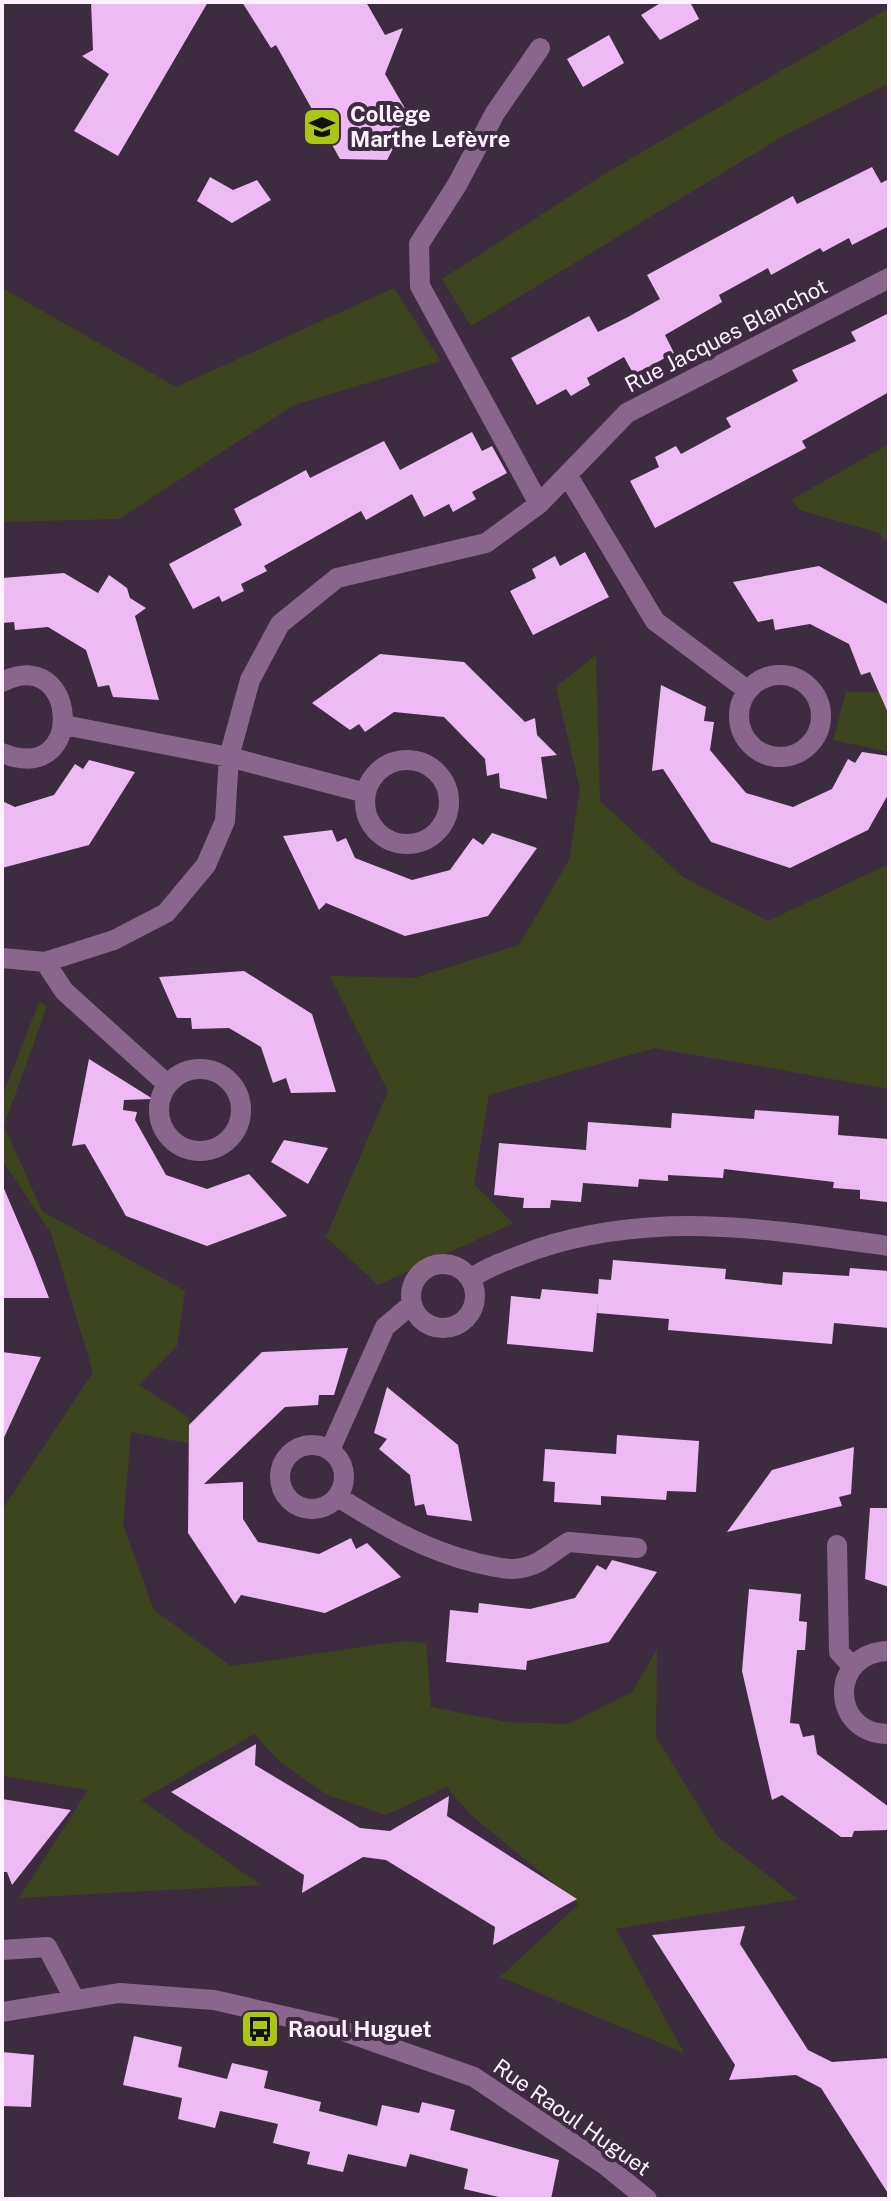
<svg xmlns="http://www.w3.org/2000/svg" width="891" height="2201" font-family="'Public Sans',sans-serif">
<rect width="100%" height="100%" fill="#3d2c3f"/>
<!-- green -->
<path fill="#3d451f" d="M889 8V83L785 135 471 326 442 279 606 173Z
M2 288 176 387 394 288 441 361 294 405 119 519 2 522Z
M889 444V545L879 533 800 510 791 500Z
M596 655 600 801 683 877 768 921 889 864V1089L655 1048 489 1095 474 1184 513 1223 378 1285 326 1237 388 1091 330 976 414 978 519 945 569 860 580 789 556 687Z
M846 692H889V752L833 740Z
M39 1002 47 1006 4 1126 42 1211 185 1291 177 1346 139 1385 187 1416 205 1447 131 1432 123 1525 154 1610 231 1666 403 1641 426 1643 431 1707 508 1722 568 1724 632 1692 657 1649 656 1737 717 1836 798 1899 616 1929 684 2053 500 1977 579 1904 471 1815 447 1787 386 1815 327 1795 280 1762 254 1734 141 1800 261 1885 19 1898 88 1790 2 1776V1510L93 1372 51 1233 2 1160V1097Z"/>
<!-- building -->
<path fill="#edbaf3" d="M91 2H208L118 156 74 131 109 74 82 56 93 50Z
M242 2H366L385 35 403 28 385 74 410 117 387 160 340 159 276 45 271 48Z
M662 2H690L699 19 660 40 641 15Z
M609 35 624 63 583 87 567 59Z
M872 167 881 183 889 179V226L852 245 849 238 823 252 820 248 771 275 768 268 719 295 722 302 665 335 674 353 634 375 624 357 587 378 590 385 581 390 571 396 566 389 537 405 511 358 589 316 598 332 628 317 660 299 647 275 793 196 797 204Z
M210 177 233 190 257 180 271 200 232 223 197 201Z
M889 313V392L802 441 806 448 655 528 630 481 659 467 655 457 676 446 681 454 731 427 726 418 798 381 792 370 856 341 851 332Z
M472 432 482 451 492 446 507 473 472 492 476 499 453 512 449 504 424 517 412 494 366 520 361 511 264 566 267 571 241 584 244 591 222 602 219 596 193 609 169 564 242 525 234 509 306 470 310 478 384 441 400 470Z
M585 552 609 597 533 635 510 591 536 578 532 569 555 556 560 566Z
M819 566 889 605V715L870 672 861 675 849 644 810 624 775 630 773 619 758 622 733 582Z
M64 573 98 593 109 575 127 588 130 598 146 608 135 616 159 700 113 697 109 685 98 687 86 650 48 627 15 630 14 622 2 623V578Z
M380 654 464 662 525 722 535 718 537 735 557 755 541 757 547 799 500 788 499 773 487 776 485 759 444 717 394 712 365 732 359 724 350 730 312 703Z
M661 685 706 707 704 721 714 722 710 750 746 793 793 807 832 789 848 759 855 763 862 752 889 756V793L868 830 790 868 711 842 663 769 652 771Z
M89 760 135 772 89 845 2 868V801L15 807 54 795 75 764 83 769Z
M332 830 337 842 346 838 355 858 412 880 450 870 473 838 483 845 492 833 537 848 488 916 405 936 326 903 319 910 283 836Z
M244 971 312 1014 336 1092 291 1093 286 1078 273 1083 261 1047 229 1028 192 1029 191 1018H177L159 977Z
M89 1059 153 1099 124 1100 123 1110 137 1112 135 1120 166 1175 207 1189 249 1174 287 1216 207 1246 126 1216 85 1144 72 1146Z
M755 1110 839 1116 838 1135 889 1139 887 1202 860 1199V1190L833 1188 834 1182 724 1169 723 1178 668 1175V1181L639 1179 638 1187 583 1183 581 1202 551 1200 550 1208H523L524 1198 494 1195 499 1143 586 1150 588 1122 671 1128 672 1113 754 1119Z
M284 1140 328 1148 308 1184 271 1162Z
M2 1184 34 1259 49 1298H2Z
M613 1260 726 1269 725 1279 782 1285 783 1272 849 1276 850 1268 889 1271V1328L834 1323 832 1344 668 1330 669 1319 597 1313 598 1301 593 1352 507 1344 511 1296 540 1299 542 1289 598 1294 599 1279 611 1280Z
M348 1348 334 1395H319L318 1405 285 1407 204 1484 243 1482V1519L258 1542 319 1554 351 1538 356 1549 367 1543 401 1577 325 1613 241 1595 235 1604 188 1533 189 1425 262 1352Z
M2 1352 41 1357 2 1442Z
M387 1387 458 1445 472 1521 427 1515 424 1504 415 1506 410 1475 379 1449 387 1439 374 1433Z
M617 1435 699 1441 696 1492 667 1491 666 1500 601 1496V1505L554 1502 555 1482 543 1481 545 1449 616 1454Z
M854 1447 851 1494 839 1497 842 1506 727 1532 772 1470Z
M870 1508H889V1587L865 1579Z
M612 1560 657 1572 609 1642 527 1661 526 1670 446 1662 450 1610 478 1613 479 1603 530 1609 575 1598 597 1565 606 1570Z
M749 1589 801 1594 799 1621 807 1622 806 1637 805 1650H797L790 1723 799 1724 803 1737 814 1735 817 1754 889 1807V1830L854 1831 852 1837H841L782 1795 772 1800 742 1671Z
M256 1744 255 1765 360 1828 390 1831 449 1796 447 1816 577 1899 493 1945 495 1927 386 1860 363 1857 302 1893 304 1875 171 1792Z
M2 1799 71 1810 12 1885 7 1872H2Z
M745 1926 740 1944 808 2050 832 2062 889 2058V2195L821 2088 796 2075 729 2080 735 2065 652 1935Z
M134 2036 182 2047 178 2067 227 2079 232 2063 268 2071 264 2088 321 2102 319 2111 377 2126 382 2105 419 2113 422 2102 455 2110 450 2130 559 2160 551 2199H507L464 2189 468 2169 410 2154 406 2167 348 2154 343 2172 307 2164 310 2152 273 2143 278 2124 220 2111 215 2128 178 2119 182 2098 123 2085Z
M2 2052 34 2055 31 2107 2 2106Z"/>
<g fill="none" stroke-linecap="round" stroke-linejoin="round">
<!-- minor -->
<path stroke="#89678d" stroke-width="20" d="M568 476 655 621 747 690
M539 504 420 286 419 244 457 185 495 113 540 48
M739 716a41 41 0 1 1 82 0a41 41 0 1 1-82 0Z
M2 682C78 643 88 788 2 753
M64 725 229 757 366 793
M365 802a42 42 0 1 1 84 0a42 42 0 1 1-84 0Z
M2 958 45 962 114 940 166 913 206 865 225 821 229 757 250 680 280 624 337 578 486 543 539 504 627 413 889 278
M45 962 64 991 167 1084
M159 1110a41 41 0 1 1 82 0a41 41 0 1 1-82 0Z
M411 1296a32 32 0 1 1 64 0a32 32 0 1 1-64 0Z
M470 1279C491 1265 513 1258 537 1249 656 1210 768 1229 889 1246
M280 1477a32 32 0 1 1 64 0a32 32 0 1 1-64 0Z
M330 1450 385 1327 412 1304
M338 1497C384 1526 424 1550 477 1563 492 1566 511 1572 526 1567 543 1563 554 1550 569 1542L637 1548
M837 1545 839 1652 852 1666
M889 1651C828 1652 830 1735 889 1734
M2 1950 47 1947 74 1998
M2 2012 119 1993 214 2000 332 2027 474 2077 605 2165 647 2199"/>
</g>
<!-- icons -->
<defs>
<symbol id="school-square" viewBox="-11 -11 22 22"><rect x="-9" y="-9" width="18" height="18" rx="4" fill="#abc614" stroke="#3d2c3f"/><path d="M0-5L7-2L0 1L-7-2ZM-4 1L0 2.5L4 1V4Q0 6-4 4Z" fill="#111"/></symbol>
<symbol id="bus-square" viewBox="-11 -11 22 22"><rect x="-9" y="-9" width="18" height="18" rx="4" fill="#abc614" stroke="#3d2c3f"/><path d="M-5-6H5V4H4V6H2V4H-2V6H-4V4H-5ZM-3.5-4V0h7V-4ZM-3.5 1.2v1.5H-2V1.2ZM2 1.2v1.5H3.5V1.2Z" fill="#111"/></symbol>
</defs>
<g fill-rule="evenodd">
<use href="#school-square" x="300" y="105" width="44" height="44"/>
<use href="#bus-square" x="238" y="2007" width="44" height="44"/>
</g>
<g text-anchor="middle" dominant-baseline="central" stroke-width="8" stroke-linejoin="round" paint-order="stroke">
<!-- poi labels -->
<g font-size="22" font-weight="bold" fill="#fcf1fd" stroke="#3d2c3f" text-anchor="start">
<text x="350" y="114">Collège<tspan x="350" dy="25">Marthe Lefèvre</tspan></text>
<text x="288" y="2029">Raoul Huguet</text>
</g>
<!-- street labels -->
<g font-size="22" fill="#fcf1fd" stroke="#3d2c3f">
<text transform="translate(726 335) rotate(-27)">Rue Jacques Blanchot</text>
<text transform="translate(572 2117) rotate(35)">Rue Raoul Huguet</text>
</g>
</g>
<!-- border -->
<rect width="891" height="2201" fill="none" stroke="#fcf1fd" stroke-width="8"/>
</svg>
